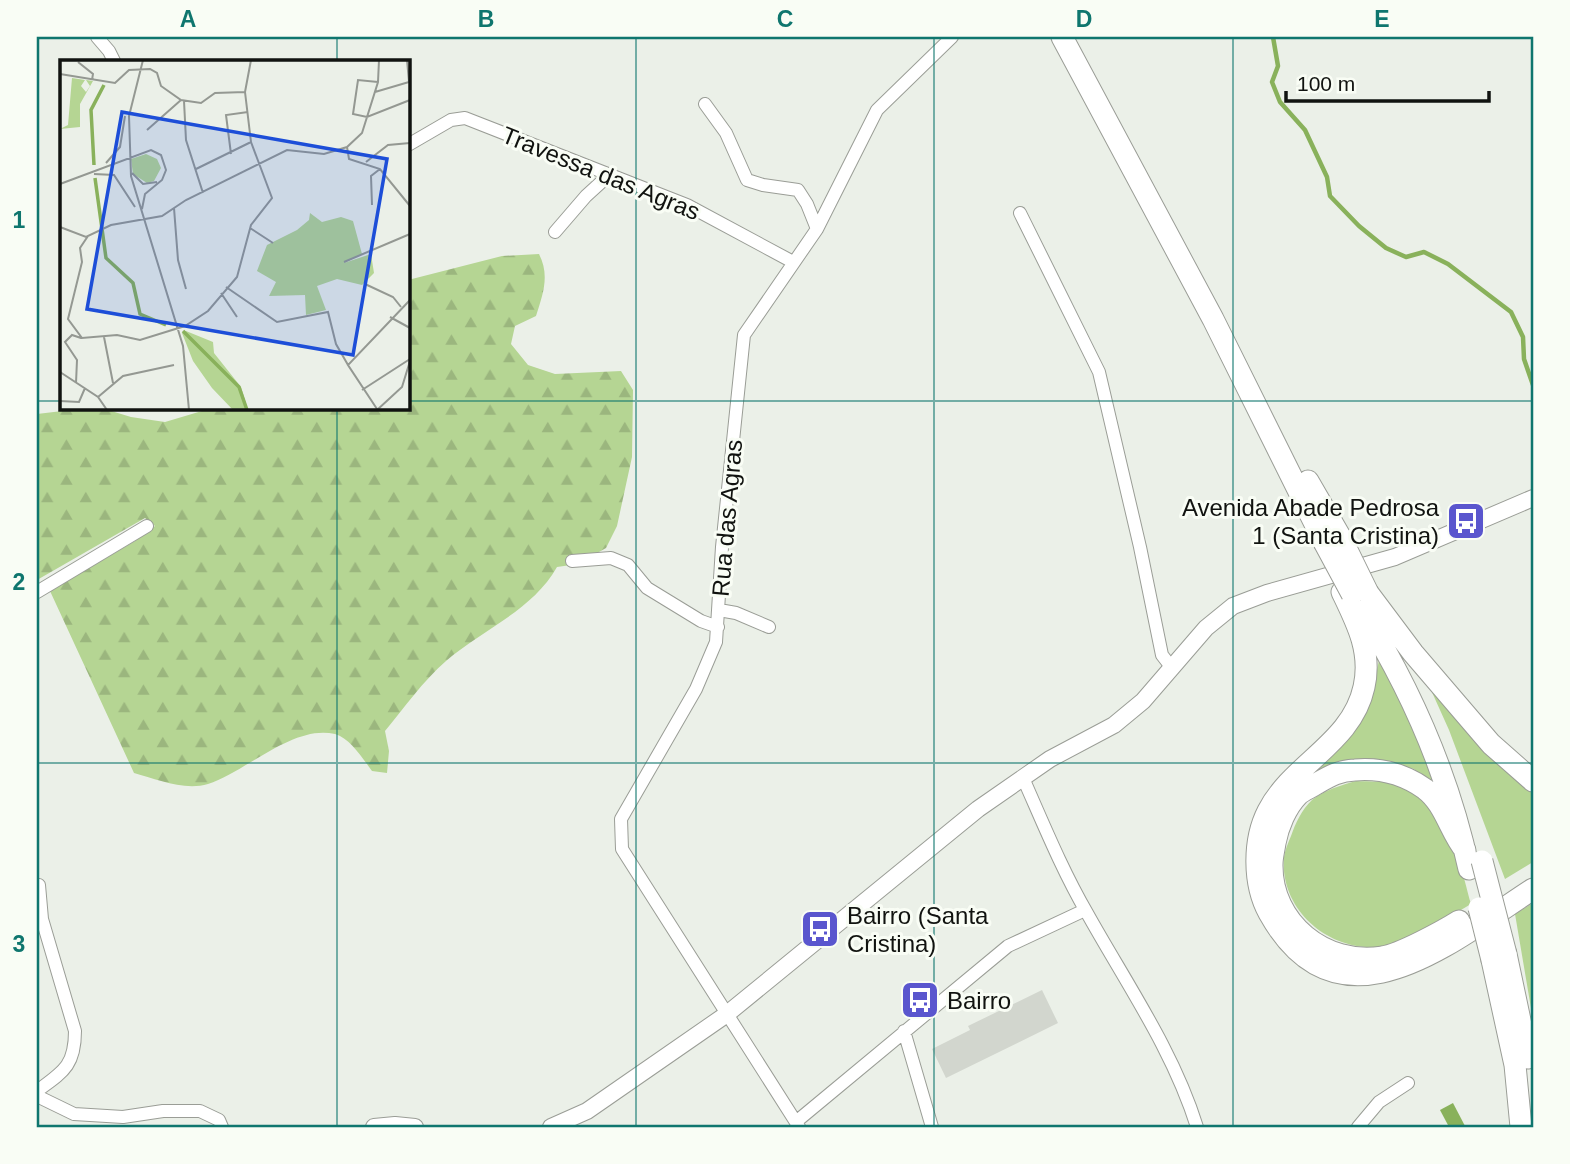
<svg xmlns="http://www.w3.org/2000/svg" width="1570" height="1164" font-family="Helvetica,sans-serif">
<defs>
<pattern id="forest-firs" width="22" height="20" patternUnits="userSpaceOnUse" patternTransform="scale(1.75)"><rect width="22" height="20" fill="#b5d593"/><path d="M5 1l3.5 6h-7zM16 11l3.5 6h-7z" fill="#9bb67e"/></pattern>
</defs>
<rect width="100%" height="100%" fill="#ebf0e8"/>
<!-- grass -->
<path fill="#b5d593" d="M1380 654 1441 793 1414 769 1382 761 1309 778C1357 734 1369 719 1380 654Z
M1422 670 1533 789V862L1505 879 1449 730Z
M1356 781C1369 782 1388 780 1400 785 1449 805 1459 859 1471 904 1450 916 1407 943 1385 946 1332 955 1279 911 1284 857 1285 850 1288 843 1291 836 1295 824 1302 809 1312 800 1324 790 1342 785 1356 781Z
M1533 903V1020L1515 914Z"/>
<!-- forest -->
<path fill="url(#forest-firs)" d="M539 254C550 275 543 294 536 316L515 326 511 344 528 365 555 374 621 371 633 390 632 457 617 526 606 548 578 564 557 567C532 611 483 629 446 661 423 681 404 708 385 731L389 751 387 773 372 771C363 759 350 738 335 734 293 724 246 772 208 784 184 791 156 779 134 773L50 591 135 541 155 526 145 518 37 580V414L79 409 108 410 131 417 165 422 212 408H408V280L502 256Z"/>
<!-- water -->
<path fill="#89b15b" d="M1453 1103 1465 1126 1449 1127 1440 1110Z"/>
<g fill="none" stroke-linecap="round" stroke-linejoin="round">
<!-- stream -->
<path stroke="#89b15b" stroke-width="4.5" d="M1273 37 1278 66 1272 82 1280 102 1305 130 1327 177 1330 196 1359 226 1386 248 1406 257 1424 252 1448 264 1511 312 1523 337 1524 359 1533 385"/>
</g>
<!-- building -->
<path fill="#d2d6ce" d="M1042 990 1058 1023 946 1078 932 1049 970 1030 968 1026Z"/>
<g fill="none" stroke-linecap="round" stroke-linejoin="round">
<defs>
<path id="minor" d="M97 37 109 51 114 61
M705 104 726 133 747 180 763 185 798 190 807 204 817 229
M408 145 451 120 465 118 687 205 793 262
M1020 213 1099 372 1140 547 1162 655 1172 668
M555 232 586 196 609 175
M572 561 611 558 628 565 647 588 701 621 718 627
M37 592 147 526
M719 610 736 613 769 627
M1023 778C1043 823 1062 870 1087 913 1126 983 1173 1050 1197 1127
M904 1031 932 1127
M37 1091C63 1072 75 1066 75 1031L42 919 39 885
M37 1096 74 1114 123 1117 163 1111H200L219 1120 222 1127
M797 1121 1008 946 1085 910
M799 1127 622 849 621 819 696 689 716 642 722 547 744 335 817 229 877 110 952 37
M1358 1127 1379 1102 1408 1083"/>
<path id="tertiary" d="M374 1127 395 1125 415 1127
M551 1127 587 1111 727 1014 978 809 1050 759 1114 725 1143 701 1206 628 1233 606 1267 593 1395 557 1533 498"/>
<path id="primary" d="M1062 37 1213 319 1324 542
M1308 481 1341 538
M1342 592C1357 623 1372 652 1364 687 1352 743 1293 763 1268 811 1253 840 1253 884 1269 913 1339 1039 1451 942 1533 889
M1368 593 1413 653 1491 744 1533 781
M1362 611C1412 691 1449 777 1469 869
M1459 921C1443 931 1399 955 1382 957 1325 966 1271 923 1272 864 1272 857 1274 850 1275 843 1278 827 1286 807 1298 795 1302 791 1310 788 1316 784 1330 776 1338 771 1355 770 1379 768 1404 774 1425 789 1445 804 1450 832 1465 850
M1506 954 1528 1058
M1492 960 1515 1065 1521 1127"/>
</defs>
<!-- minor casing -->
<use href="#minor" stroke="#9a9d96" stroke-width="14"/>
<!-- tertiary casing -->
<use href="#tertiary" stroke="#9a9d96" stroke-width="18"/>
<!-- primary casing -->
<use href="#primary" stroke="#9a9d96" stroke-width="23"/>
<!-- minor -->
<use href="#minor" stroke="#fff" stroke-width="12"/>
<!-- tertiary -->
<use href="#tertiary" stroke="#fff" stroke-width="16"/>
<!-- primary -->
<use href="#primary" stroke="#fff" stroke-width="21"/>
<defs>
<path id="primary-bridge" d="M1341 538 1368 593
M1324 542 1352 594
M1482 861 1506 954
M1479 908 1492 960"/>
</defs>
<!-- primary-bridge casing -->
<use href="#primary-bridge" stroke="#9a9d96" stroke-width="23" stroke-linecap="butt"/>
<!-- primary-bridge -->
<use href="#primary-bridge" stroke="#fff" stroke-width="21"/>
</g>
<!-- grid -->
<path fill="none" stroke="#0f766e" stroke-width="2" stroke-opacity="0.55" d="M337 37V61M636 37V1127M934 37V1127M1233 37V1127M37 401H61M408 401H1533M337 408V1127M37 763H1533"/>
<!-- icons -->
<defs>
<symbol id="bus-square" viewBox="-11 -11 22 22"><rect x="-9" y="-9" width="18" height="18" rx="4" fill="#5a56ce" stroke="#f9fdf5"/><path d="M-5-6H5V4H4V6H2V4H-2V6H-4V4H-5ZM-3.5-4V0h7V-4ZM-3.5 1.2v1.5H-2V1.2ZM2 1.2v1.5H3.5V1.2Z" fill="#fff"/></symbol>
</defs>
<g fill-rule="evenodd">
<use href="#bus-square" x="1444" y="499" width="44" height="44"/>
<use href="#bus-square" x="798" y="907" width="44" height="44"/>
<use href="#bus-square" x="898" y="978" width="44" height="44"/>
</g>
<g text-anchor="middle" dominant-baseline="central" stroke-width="6" stroke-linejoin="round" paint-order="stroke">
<!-- street labels -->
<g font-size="24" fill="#111310" stroke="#f9fdf5">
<text transform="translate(601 173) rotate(22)">Travessa das Agras</text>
<text transform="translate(727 518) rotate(-85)">Rua das Agras</text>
</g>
<!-- poi labels -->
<g font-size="24" fill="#111310" stroke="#f9fdf5" text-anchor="start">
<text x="1439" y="507" text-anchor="end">Avenida Abade Pedrosa<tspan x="1439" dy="28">1 (Santa Cristina)</tspan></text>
<text x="847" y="915">Bairro (Santa<tspan x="847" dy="28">Cristina)</tspan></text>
<text x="947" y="1000">Bairro</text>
</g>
</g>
<!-- overview -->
<g transform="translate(60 60)">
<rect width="350" height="350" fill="#ebf0e8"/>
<path d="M12 18 25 20 21 26 26 32 30 26 26 20 33 21 20 44V67L0 69 8 65ZM86 94 97 99 101 108 94 121 87 123 73 114 71 99Z" fill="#b5d593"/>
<path d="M250 153 262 162 281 157 293 161 302 194 284 203 311 194 314 213 302 225 277 219 257 226 266 250 246 255 245 235 209 236 216 222 197 211 207 185 237 170 249 160ZM126 271 153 282 154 293 181 327 188 350H173L152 328 133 301 122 273Z" fill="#b5d593"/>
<path fill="none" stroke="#89b15b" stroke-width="3.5" d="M34 105 31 50 44 25M35 118 46 198 73 223 80 254 106 265M123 271 179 327 187 350"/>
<path fill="none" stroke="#949892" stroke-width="2" d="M83 0 69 56 71 116 123 286 129 350M18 2 33 14 32 20M0 14 55 23 69 10 90 9 97 13 101 26 121 40 141 43 155 33 185 32M318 22 298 20 293 54 307 57 350 40M185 32 191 0M315 32 349 22 347 0M124 41 126 80 143 133M87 70 121 40M287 87 289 99 320 109 350 146M171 94 166 55 188 52M306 102 328 85 350 83M46 103 60 87 65 56M136 109 191 82M72 113 83 124 97 122M34 114 54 115 75 147M0 124 91 90 101 95 106 110 102 120 85 134 82 149M312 145 311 116 320 109M114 148 118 200 126 229M0 167 26 177 51 165 102 156 126 140 227 90 264 94 287 87 302 73 318 22 319 0M190 168 213 183M28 176 20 188 22 202 8 259 22 278 57 275 80 280 125 266 148 251 177 217 191 165 212 138 191 82 185 32M284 202 350 174M305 224 333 237 341 247M166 227 217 262 268 252 276 284 288 305M161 233 177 257M330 257 350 268M44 277 53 323M0 312 38 337 47 350M16 323 17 300 5 282 12 275 21 278M302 330 350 299M38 337 63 316 114 305M0 341 19 342 25 328M317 349 288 305 350 240M317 350 342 327 350 301"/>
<path fill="#1d4ed8" fill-opacity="0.15" stroke="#1d4ed8" stroke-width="3.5" d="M62 52 327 99 293 295 27 249Z"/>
<rect width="350" height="350" fill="none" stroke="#111310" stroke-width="3.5"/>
</g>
<!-- border -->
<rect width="1570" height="1164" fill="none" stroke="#f9fdf5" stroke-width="77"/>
<!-- scale -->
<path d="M1286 91v10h203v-10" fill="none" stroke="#111310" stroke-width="3.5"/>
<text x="1297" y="91" font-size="21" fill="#111310" stroke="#f9fdf5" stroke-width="5" paint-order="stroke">100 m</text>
<rect x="38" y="38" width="1494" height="1088" fill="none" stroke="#0f766e" stroke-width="2.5"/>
<g font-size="23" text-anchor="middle" font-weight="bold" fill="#0f766e">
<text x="188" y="27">A</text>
<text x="486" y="27">B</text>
<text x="785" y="27">C</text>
<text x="1084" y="27">D</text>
<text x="1382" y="27">E</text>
<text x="19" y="228">1</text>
<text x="19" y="590">2</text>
<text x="19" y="952">3</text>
</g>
</svg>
